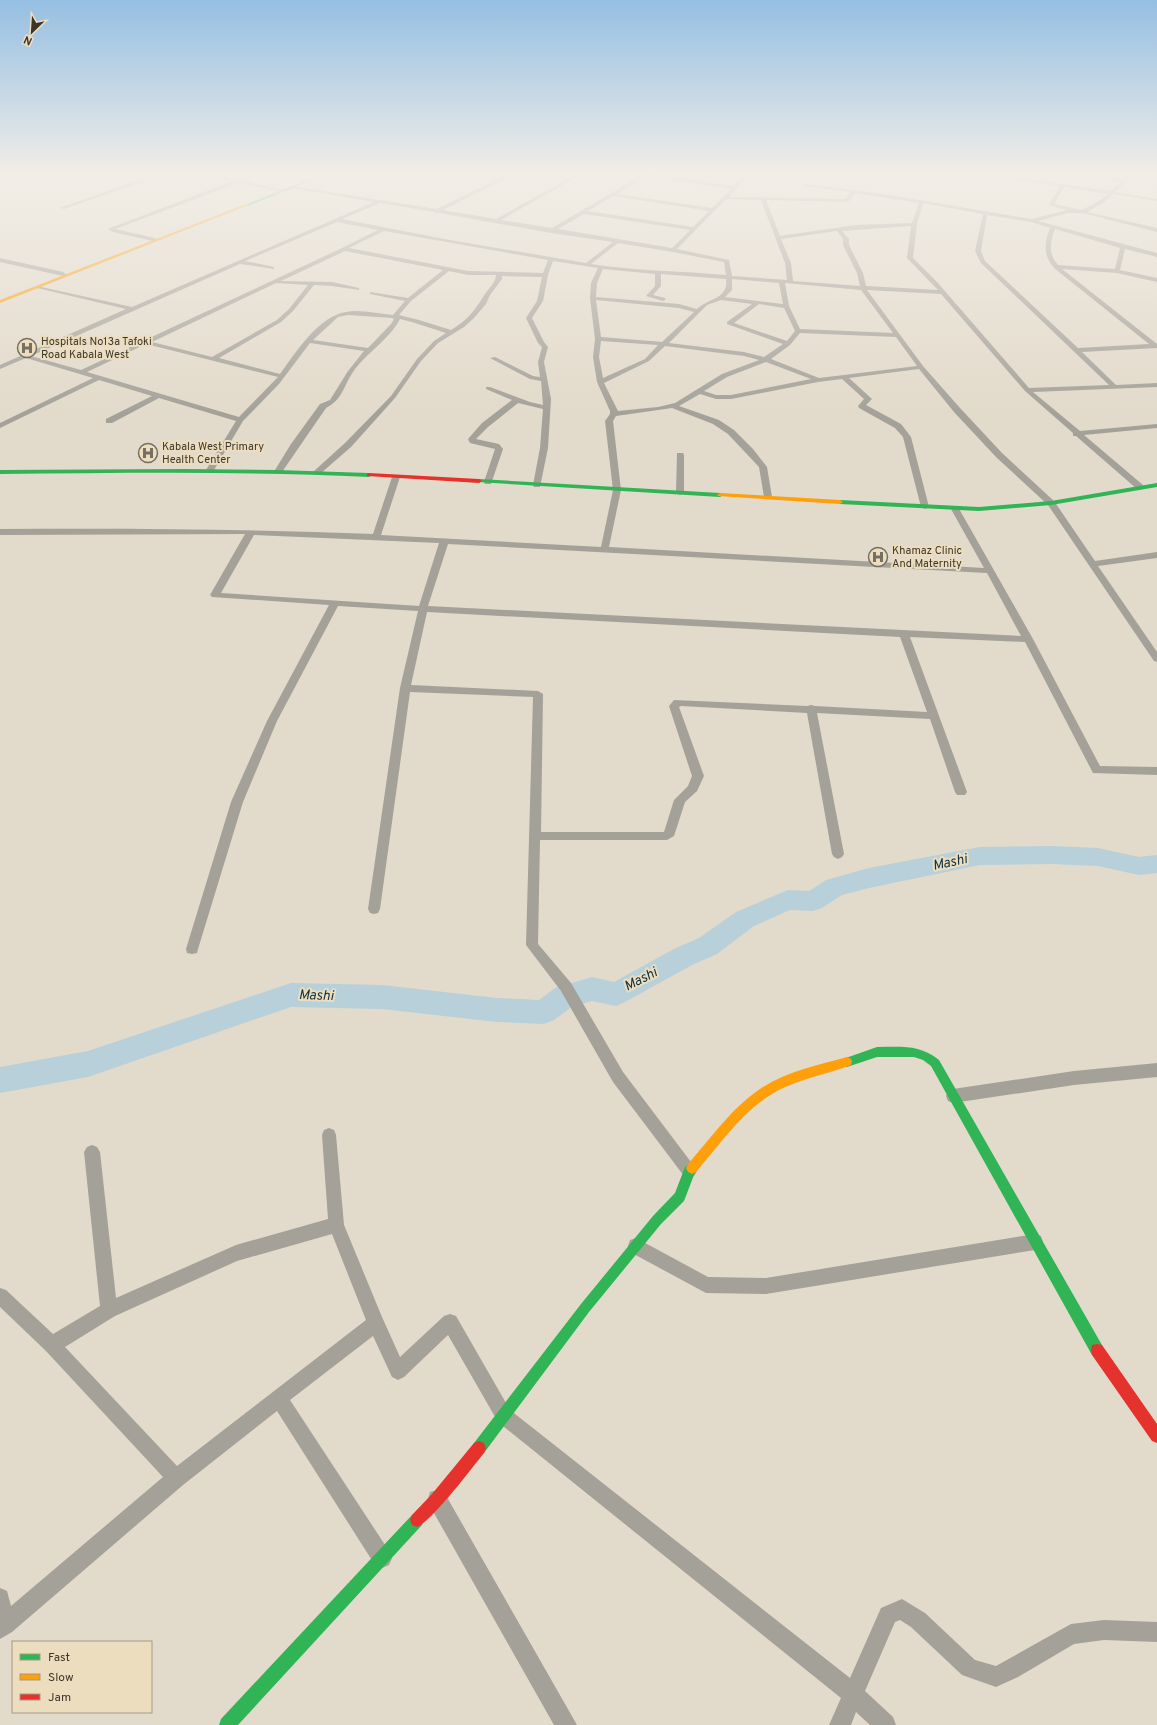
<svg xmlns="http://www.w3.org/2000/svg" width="1157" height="1725" font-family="Overpass,sans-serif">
<rect width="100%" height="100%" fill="#e2daca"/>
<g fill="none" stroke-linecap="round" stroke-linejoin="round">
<!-- river -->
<path fill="#b8d0d9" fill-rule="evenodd" d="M1052 846 1098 848 1139 857 1157 855V873L1139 875 1098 866 1052 864 980 865 869 888 842 895 822 908 813 911 790 910 754 926 717 954 692 965 625 1002 616 1006 592 1001 573 1006 554 1020 544 1024 497 1022 382 1009 291 1007 88 1077 0 1093V1067L88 1051 291 983 382 985 497 998 539 1000 555 988 592 977 614 982 674 949 699 938 736 912 788 890 809 891 826 880 869 868 980 847Z"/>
<!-- street -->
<path fill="#a4a199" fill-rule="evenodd" d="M161 172H169L64 209 60 208Z
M193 172C208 172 223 179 237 179 246 179 254 172 264 172L243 181 282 190 280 191 238 183 115 229 155 238 156 239 153 241 113 232 108 229 233 181Z
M512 172H519L443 210 496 219 580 172H586L501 220 552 228 642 175 629 172H643L733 186 746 172H751L729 197 846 199 850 192 802 186 804 184 883 194 1032 219 1067 210 1049 205 1060 186 961 172H977L1110 191 1121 182 1060 172H1075L1124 179 1132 172H1137L1115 192 1157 199V201L1113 194 1103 203 1087 212 1157 228V232L1083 213H1068L1038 221 1157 253V257L1125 249 1120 270 1157 278V282L1117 273 1062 269 1157 344V348L1082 352 1116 385 1157 383V387L1033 392 1080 431 1157 424V428L1084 435 1143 485V489H1137L1076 436H1073V433L1025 391 941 294 867 290 923 366 960 408 1002 453 1054 501 1095 561 1157 552V558L1098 566 1157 652V662L1154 661 1048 505 996 457 954 412 919 369 849 378 872 399 866 405 901 424 911 437 929 507 925 509 921 507 903 437 895 428 859 408 858 406 864 399 842 379 818 382 731 399H716L700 394 679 406 719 420 734 430 753 449 767 467 772 497 768 499 764 497 759 467 728 434 713 424 672 408 616 416 613 421 621 490 609 547 984 568 951 509 955 507H958L1033 639 1100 766 1157 767V775L1093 773 1025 642 910 637 967 792 965 795H957L955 792 930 719 817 713 844 854 842 857 838 859 834 857 832 854 807 713 681 706 679 707 704 776 697 791 685 802 674 836 667 840H540L538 944 571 983 623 1072 694 1166 697 1171 694 1176 689 1179 684 1176 613 1082 561 991 526 945 533 697 410 692 380 909 378 913 374 914 370 913 368 909 400 688 418 611 338 606 277 721 243 802 198 949 197 953 192 954 187 953 186 949 231 802 267 721 329 605 212 597 210 595 245 534 0 535V529C124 528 248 529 373 534L392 477 396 475 400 477 381 535 601 547 613 490 605 421 610 414V411L597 382 593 357 595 339 590 298 591 283 598 268 553 261 548 275 543 301 532 318 544 342 548 347 544 362 551 399 548 448 540 487H534L533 485 540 448 543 409 518 403 488 427 476 439 499 444 503 449 491 484H485L484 482 495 449 470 443 468 439 482 423 512 400 486 389V387H490L530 402 543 405 541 381 530 379 490 358 495 357 533 376 540 377 538 362 542 347 538 343 526 318 537 301 542 277 502 276V279L490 295 486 304 474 318 464 327 438 343 421 361 395 398 351 447 320 474H317L313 472 345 443 391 396 417 359 434 341 446 333 415 323 400 319C390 339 366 353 353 372 343 387 343 399 326 408L282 472H279L275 470 291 444 320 404 330 400 348 371 364 351 310 343 279 384 243 421 214 470 210 472 206 470 236 421 159 398 112 423H106V419L152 396 99 380 0 428V423L93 378 26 358 0 369V365L126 309 37 288V286L132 307 374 202 293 188 291 186 437 209ZM648 176 731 189 712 208 617 194ZM1064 187 1108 194 1099 201 1082 210 1054 204ZM855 193 919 203 912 223 856 225 780 236 766 200 848 202ZM613 196 709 211 693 227 588 211ZM726 199 761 200 785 263 787 280 732 276 729 260 677 249ZM380 203 434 212 436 213H439L551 233 613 242 586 263 450 240 342 219ZM923 203 983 214 975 251 981 263 1109 385 1029 388 937 282 913 258 917 224ZM584 214 690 230 672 248 558 229ZM987 215 1031 222 1050 228C1044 243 1043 255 1054 268L1149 344 1078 348 985 261 981 251ZM337 222 378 230 342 248 81 370 31 356 240 264 274 269V267L245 261ZM911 226 907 258 938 290 866 286 863 273 849 245V239L842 231ZM1055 229 1120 248 1115 269 1058 265C1048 254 1050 242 1055 229ZM384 231 548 260 543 273 468 271 349 248ZM837 231 843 239V245L857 273 860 286 793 281 791 263 781 239ZM618 243 673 252 724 262 726 275C681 271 634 271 591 264ZM345 251 443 270 408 298 370 292V294L405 301 393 315C379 314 359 309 346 312 319 316 296 352 280 374L219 358 281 322 293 311 314 285 332 286 359 290V288L332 282 281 281ZM603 269 655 274V286L646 296 663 301 666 299 665 298 653 295 661 286V274L726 279C729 299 708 298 697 309L679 304 596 297 597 283ZM449 271 468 275H496C496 282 489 288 485 294 474 311 469 319 451 330L419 320 399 315 411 301ZM732 279 779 283 783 304 725 297 732 290ZM276 283 308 285 289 309 277 320 212 357 152 342ZM785 283 861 290 893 333 800 329 789 306ZM596 300 679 308 694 312 662 342 601 337ZM721 300 752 304 727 322V324L783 344 764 357 744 352 669 343 707 305ZM759 304 784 308 795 331 787 341 734 323ZM348 315 392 318 394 319 391 324 368 348 313 340 338 317ZM800 333 896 337 917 366 819 378 771 359 790 345ZM601 341 658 345 645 359 603 378 599 357ZM146 344 278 377 239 417 87 372ZM665 346 744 356 759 360 722 374 675 403 658 407 618 411 604 383 649 361ZM766 362 811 379 731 395H716L704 391 727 377ZM254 535 439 543 419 606 221 593ZM448 544 987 573 1021 636 428 606ZM427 612 900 637 927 712 815 706 811 705 807 706 674 700 669 706 692 776 688 786 674 800 664 832H541L543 694 538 691 411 685Z
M776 172H804L878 179 876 180Z
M0 258 63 272 66 274 63 276 0 262Z
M677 453H683L684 455V493L680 495 676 493Z
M1157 1063V1077L1074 1085 953 1103 948 1101 946 1096 948 1091 953 1089 1074 1071Z
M329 1128 334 1130 336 1135 344 1225 382 1317 400 1357 444 1316 450 1314 456 1316 510 1410 850 1678 881 1608 902 1599 925 1613 975 1660 996 1666 1071 1624 1104 1620 1157 1622V1642L1104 1640 1074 1644 1018 1677 996 1687 962 1675 911 1627 900 1620 895 1622 865 1691 893 1717 896 1725H870L856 1712 851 1725H829L841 1698 498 1422 448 1335 404 1377 398 1380 392 1377 373 1336 290 1400 389 1551 392 1558 389 1565 382 1568 375 1565 277 1411 183 1485 12 1632 0 1639V1588L7 1591 11 1606 163 1477 46 1351 0 1307V1288L6 1290 53 1334 100 1306 84 1152 87 1147 92 1145 97 1147 100 1152 116 1298 236 1245 328 1219 322 1135 324 1130ZM332 1234 366 1320 177 1466 65 1347 115 1316 237 1261Z
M1035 1234 1041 1236 1043 1242 1041 1248 1035 1250 766 1294 706 1293 630 1252 628 1246 630 1240 636 1238 708 1277 766 1278Z
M437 1490 444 1492 577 1725H554L430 1506 428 1499 430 1492Z"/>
<!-- fast -->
<path fill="#30b455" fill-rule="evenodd" d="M327 172H332L248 206 245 205Z
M184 469 277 470 369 473 372 475 369 477C246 471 123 473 0 474V470Z
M479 479 720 493 723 495 720 497 477 482 476 481Z
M1157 483V487L1051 505 979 511 840 504 837 502 840 500 979 507 1051 501Z
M877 1047C901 1047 919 1044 939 1060L1102 1345 1103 1350 1102 1355 1097 1356 1092 1355 931 1066 923 1060 914 1057H877L847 1067 843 1065 842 1062 843 1059Z
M692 1162 696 1164 698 1168 694 1175 684 1201 661 1224 589 1312 484 1453 479 1455 474 1453 472 1448 474 1443 581 1304 653 1216 675 1193 685 1167Z
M417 1513 422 1515 424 1520 422 1525 238 1725H219L221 1719 412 1515Z"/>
<!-- slow -->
<path fill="#ff9f0a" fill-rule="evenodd" d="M246 204 249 205 0 303V300Z
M720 493 840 500 843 502 840 504 718 496 717 495Z
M847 1057 851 1059 852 1062 851 1065C828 1074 803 1078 781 1089 746 1106 721 1143 696 1172L692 1174 688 1172 686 1168 688 1164C711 1138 733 1106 763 1087 788 1071 819 1065 847 1057Z"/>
<!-- jam -->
<path fill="#e5322d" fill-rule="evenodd" d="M369 473 479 479 482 481 479 483 367 476V474Z
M1097 1344 1102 1345 1157 1424V1443L1152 1441 1092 1355 1091 1350 1092 1345Z
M479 1441 484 1443 486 1448 484 1453C471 1469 433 1520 417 1527L412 1525 410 1520 412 1515 432 1494 474 1443Z"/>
</g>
<!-- sky -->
<linearGradient id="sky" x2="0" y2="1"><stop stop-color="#95bfe2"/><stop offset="0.42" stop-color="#f2eee7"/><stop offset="1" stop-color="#f2eee7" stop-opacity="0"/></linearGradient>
<rect width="1157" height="414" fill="url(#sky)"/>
<!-- icons -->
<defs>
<symbol id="hospital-ring" viewBox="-11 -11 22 22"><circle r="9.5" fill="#ecddbf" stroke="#766f62" stroke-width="1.5"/><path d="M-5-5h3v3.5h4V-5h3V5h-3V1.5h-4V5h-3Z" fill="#766f62"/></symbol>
</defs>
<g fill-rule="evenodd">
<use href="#hospital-ring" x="16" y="337" width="22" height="22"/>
<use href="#hospital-ring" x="137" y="442" width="22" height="22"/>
<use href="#hospital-ring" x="867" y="546" width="22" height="22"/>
</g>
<g text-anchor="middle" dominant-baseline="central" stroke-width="4" stroke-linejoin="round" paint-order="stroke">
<!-- far-poi labels -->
<g font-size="11" fill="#3c362a" stroke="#ecddbf" text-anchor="start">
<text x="41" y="342">Hospitals No13a Tafoki<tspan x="41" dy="13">Road Kabala West</tspan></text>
<text x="162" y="447">Kabala West Primary<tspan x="162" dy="13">Health Center</tspan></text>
<text x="892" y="551">Khamaz Clinic<tspan x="892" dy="13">And Maternity</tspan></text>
</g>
<!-- water labels -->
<g font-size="14" font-style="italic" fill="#0f3140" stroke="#ecddbf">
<text transform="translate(950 863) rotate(-12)">Mashi</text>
<text transform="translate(641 980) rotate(-27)">Mashi</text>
<text transform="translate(316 996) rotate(2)">Mashi</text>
</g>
</g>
<!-- legend -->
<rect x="12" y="1641" width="140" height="72" fill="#ecddbf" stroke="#a69a83"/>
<rect x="20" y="1654" width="20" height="6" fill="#30b455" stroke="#a69a83"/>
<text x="48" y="1661" font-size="12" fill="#3c362a">Fast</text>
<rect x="20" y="1674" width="20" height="6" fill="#ff9f0a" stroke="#a69a83"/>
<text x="48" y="1681" font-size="12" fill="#3c362a">Slow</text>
<rect x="20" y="1694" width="20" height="6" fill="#e5322d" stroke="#a69a83"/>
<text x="48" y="1701" font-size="12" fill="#3c362a">Jam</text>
<!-- north arrow -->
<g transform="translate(32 32) rotate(205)" stroke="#ecddbf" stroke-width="3" paint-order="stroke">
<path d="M0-3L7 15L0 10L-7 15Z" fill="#3c362a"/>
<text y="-6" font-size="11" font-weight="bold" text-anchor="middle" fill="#3c362a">N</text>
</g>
</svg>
